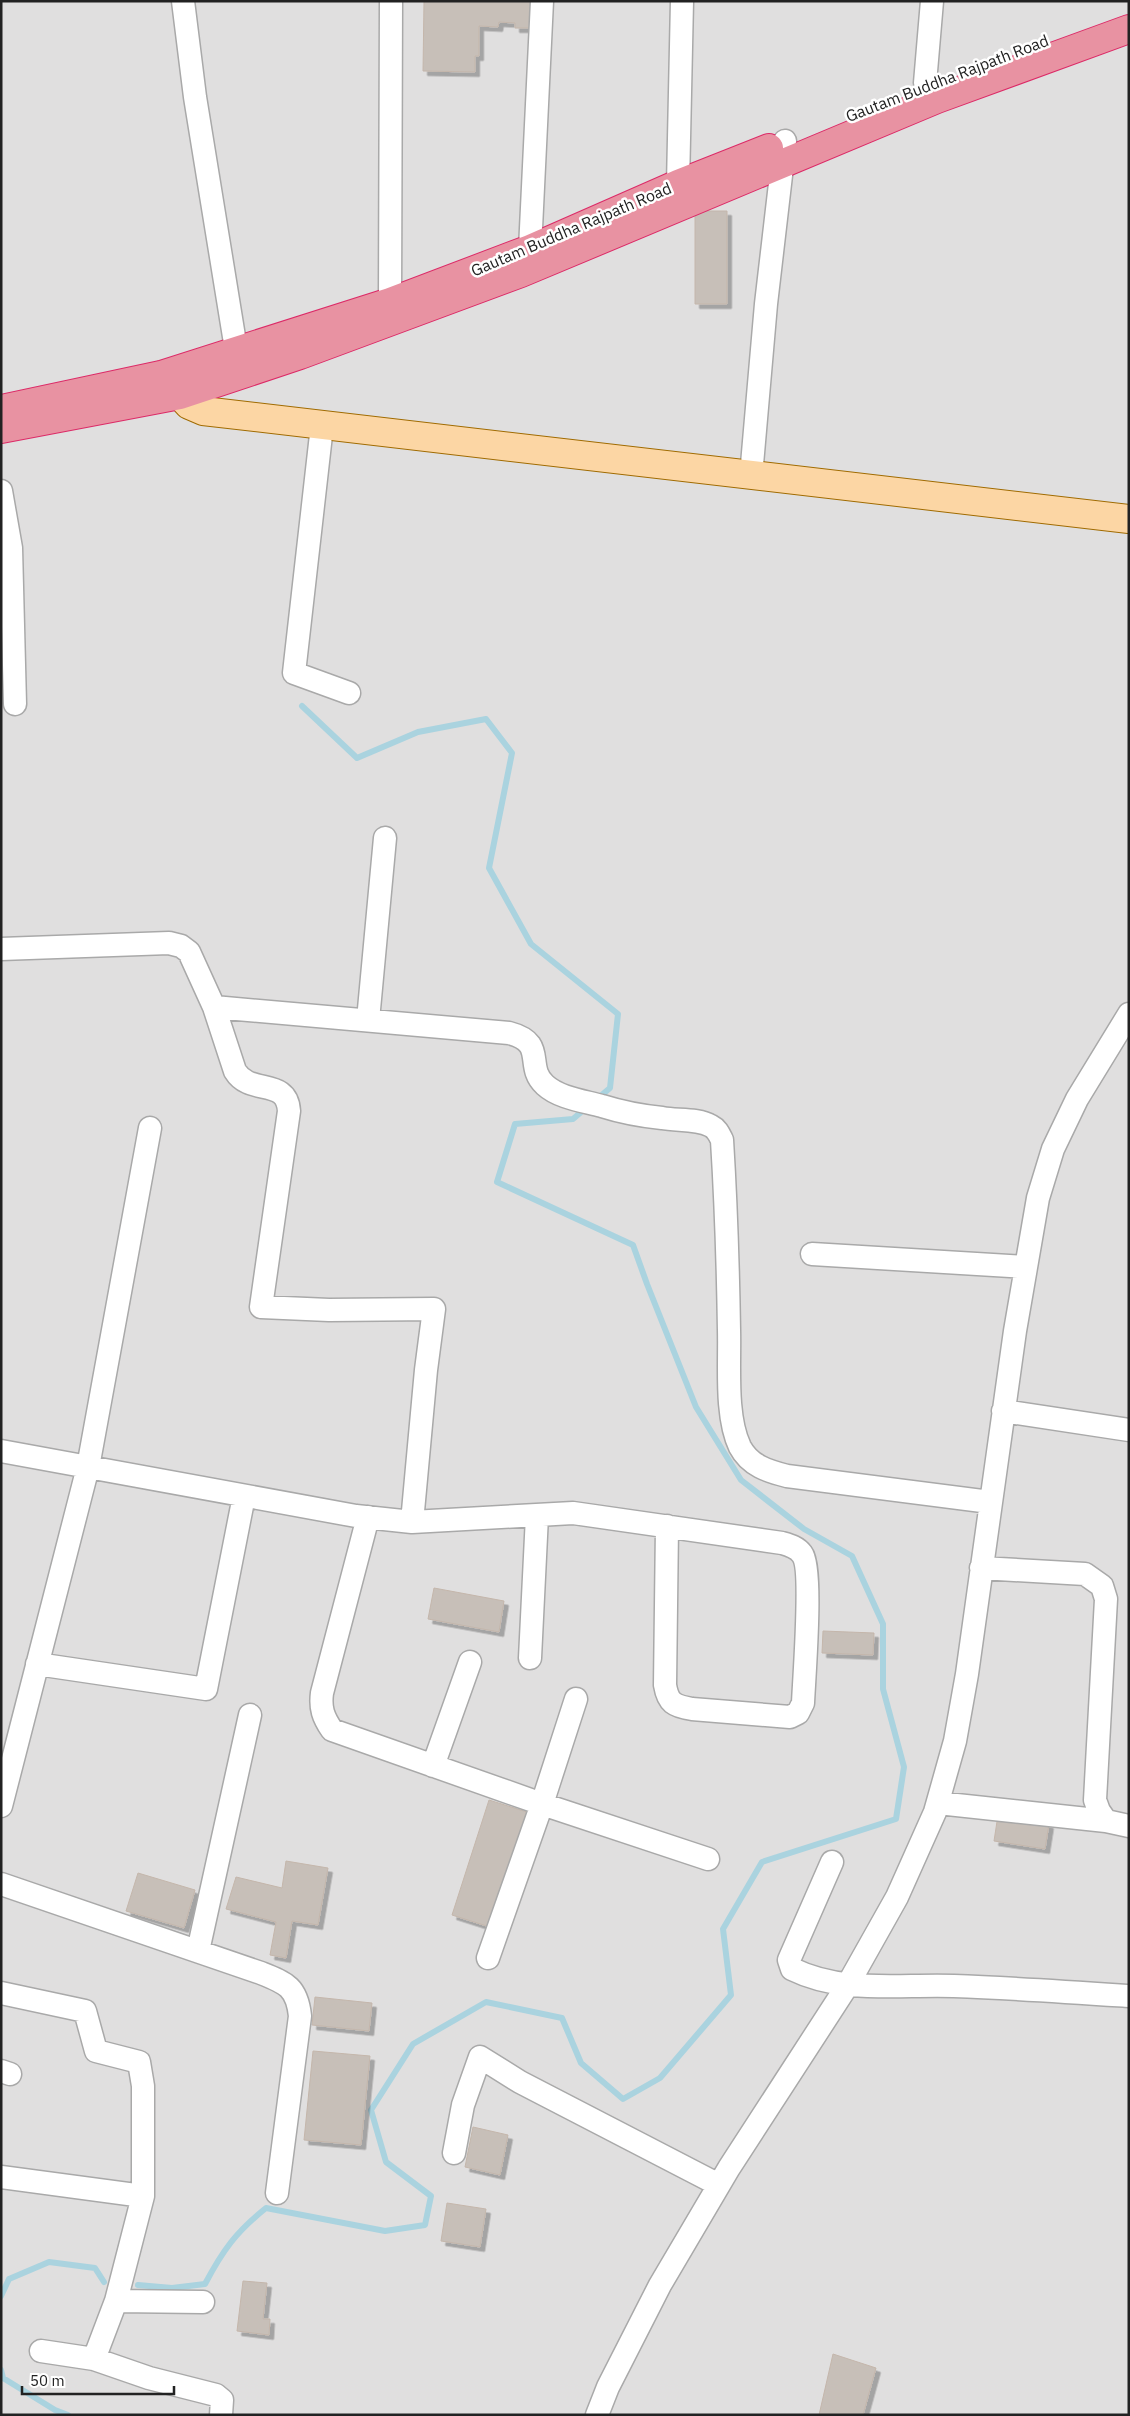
<svg xmlns="http://www.w3.org/2000/svg" width="1130" height="2416" font-family="'IBM Plex Sans',sans-serif">
<defs>
<filter id="shadow"><feDropShadow dx="4.5" dy="4.5" stdDeviation="0" flood-color="#0004"/></filter>
</defs>
<rect width="100%" height="100%" fill="#f2efe9"/>
<!-- residential -->
<path fill="#e0dfdf" d="M1 1H1129V2415H1Z"/>
<g fill="none" stroke-linecap="round" stroke-linejoin="round">
<!-- stream -->
<path stroke="#aad3df" stroke-width="6" d="M302 706 357 758 418 732 486 719 512 753 489 868 531 944 618 1014 610 1088 597 1099
M138 2285 172 2288 205 2284C223 2250 236 2232 266 2208L385 2231 425 2225 431 2196 386 2162 371 2110 413 2044 486 2002 562 2018 581 2063 623 2099 660 2078 731 1995 723 1929 762 1862 896 1819 904 1767 883 1689V1624L852 1556 804 1529 741 1480 696 1407 647 1284 633 1245 497 1182 515 1124 573 1119 587 1107
M1 2296 9 2279 49 2262 95 2268 104 2282
M1 2370 3 2378 55 2410 68 2415"/>
</g>
<!-- building -->
<path fill="#c7bfb8" stroke="#c4b6ab" filter="url(#shadow)" d="M424 1H532L531 28H515V23L499 22 498 27 479 26V56H475V72L423 71Z
M695 211H727V304H695Z
M434 1588 504 1601 499 1632 428 1619Z
M823 1631 874 1633 873 1655 822 1653Z
M489 1800 530 1813 493 1928 452 1915Z
M998 1815 1049 1824 1045 1849 994 1841Z
M286 1861 328 1868 318 1925 292 1921 286 1958 270 1955 276 1922 226 1909 236 1877 282 1888Z
M138 1873 195 1890 184 1928 126 1911Z
M315 1997 372 2003 369 2031 312 2025Z
M313 2051 370 2056 361 2145 304 2140Z
M473 2127 508 2135 500 2175 465 2167Z
M447 2203 486 2209 480 2247 441 2241Z
M243 2281 267 2283 263 2319H270L269 2335 237 2331Z
M833 2354 876 2368 863 2415H819Z"/>
<g fill="none" stroke-linecap="round" stroke-linejoin="round">
<defs>
<path id="street" d="M183 1 195 97 236 349
M925 83 932 1
M678 184 682 1
M530 249 542 1
M390 302 391 1
M322 426 294 673 349 693
M751 476 766 304 785 141
M1 491 11 548 15 704
M1 949 169 943 181 946 189 952 214 1007 235 1071C250 1096 287 1077 289 1111L261 1307 329 1310 434 1309 426 1370 412 1522
M214 1007 509 1033C548 1043 524 1066 545 1085 559 1098 584 1101 602 1106 621 1112 642 1116 662 1118 677 1121 697 1118 711 1126 717 1129 719 1134 722 1140 726 1204 728 1267 729 1330 730 1364 725 1416 740 1447 750 1466 768 1471 787 1476L990 1502
M368 1020 385 838
M812 1254 1026 1267
M1003 1411 1129 1430
M1 1451 356 1516 412 1522 573 1513 782 1543C789 1545 797 1547 802 1554 813 1568 804 1679 803 1703L798 1713 790 1717 692 1709C674 1706 668 1703 665 1685L667 1526
M368 1517 322 1693C320 1708 323 1717 332 1730L542 1804 708 1859
M981 1568 1085 1574 1102 1586 1106 1599 1095 1800 1099 1811 1106 1821 1129 1826
M530 1658 537 1516
M37 1664 206 1689 244 1496
M433 1766 470 1662
M938 1803 1106 1821
M1 1806 88 1467 150 1128
M832 1862 789 1960 792 1969C843 1994 899 1984 954 1986 1012 1988 1070 1992 1129 1996
M1 1884 261 1973C286 1983 297 1987 300 2016L277 2193
M198 1951 250 1715
M488 1958 542 1804 576 1699
M1 1993 85 2011 96 2051 139 2062 143 2086V2196L1 2177
M1 2071 10 2074
M454 2153 463 2105 480 2057 520 2082 719 2185
M116 2301 203 2302
M41 2351 94 2359 149 2378 216 2395 222 2400 221 2415
M94 2359 116 2301 143 2196
M597 2415 608 2387 660 2285 729 2168 847 1986 897 1897 935 1812 955 1741 967 1674 1015 1331 1038 1198 1053 1149 1077 1099 1129 1014"/>
<path id="primary" d="M165 379 189 405 203 411 1129 519"/>
<path id="highway" d="M1 409 161 375 390 302 530 249 678 184 769 148
M1 429 180 395 300 355 521 273 937 99 1129 29"/>
</defs>
<!-- street casing -->
<use href="#street" stroke="#a9a9a9" stroke-width="25"/>
<!-- primary casing -->
<use href="#primary" stroke="#a06b00" stroke-width="30"/>
<!-- highway casing -->
<use href="#highway" stroke="#dc2a67" stroke-width="30"/>
<!-- street -->
<use href="#street" stroke="#fff" stroke-width="22"/>
<!-- primary -->
<use href="#primary" stroke="#fcd6a4" stroke-width="28"/>
<!-- highway -->
<use href="#highway" stroke="#e892a2" stroke-width="28"/>
</g>
<g text-anchor="middle" dominant-baseline="central" stroke-width="5" stroke-linejoin="round" paint-order="stroke">
<!-- street labels -->
<g font-size="16" fill="#222" stroke="#fff">
<text transform="translate(947 78) rotate(-21)">Gautam Buddha Rajpath Road</text>
<text transform="translate(571 229) rotate(-23)">Gautam Buddha Rajpath Road</text>
</g>
</g>
<!-- border -->
<rect width="1130" height="2416" fill="none" stroke="#222222" stroke-width="5"/>
<!-- scale -->
<path d="M22 2386v8h152v-8" fill="none" stroke="#222222" stroke-width="2.5"/>
<text x="30" y="2386" font-size="15" fill="#222222" stroke="#ffffff" stroke-width="4" paint-order="stroke">50 m</text>
</svg>
